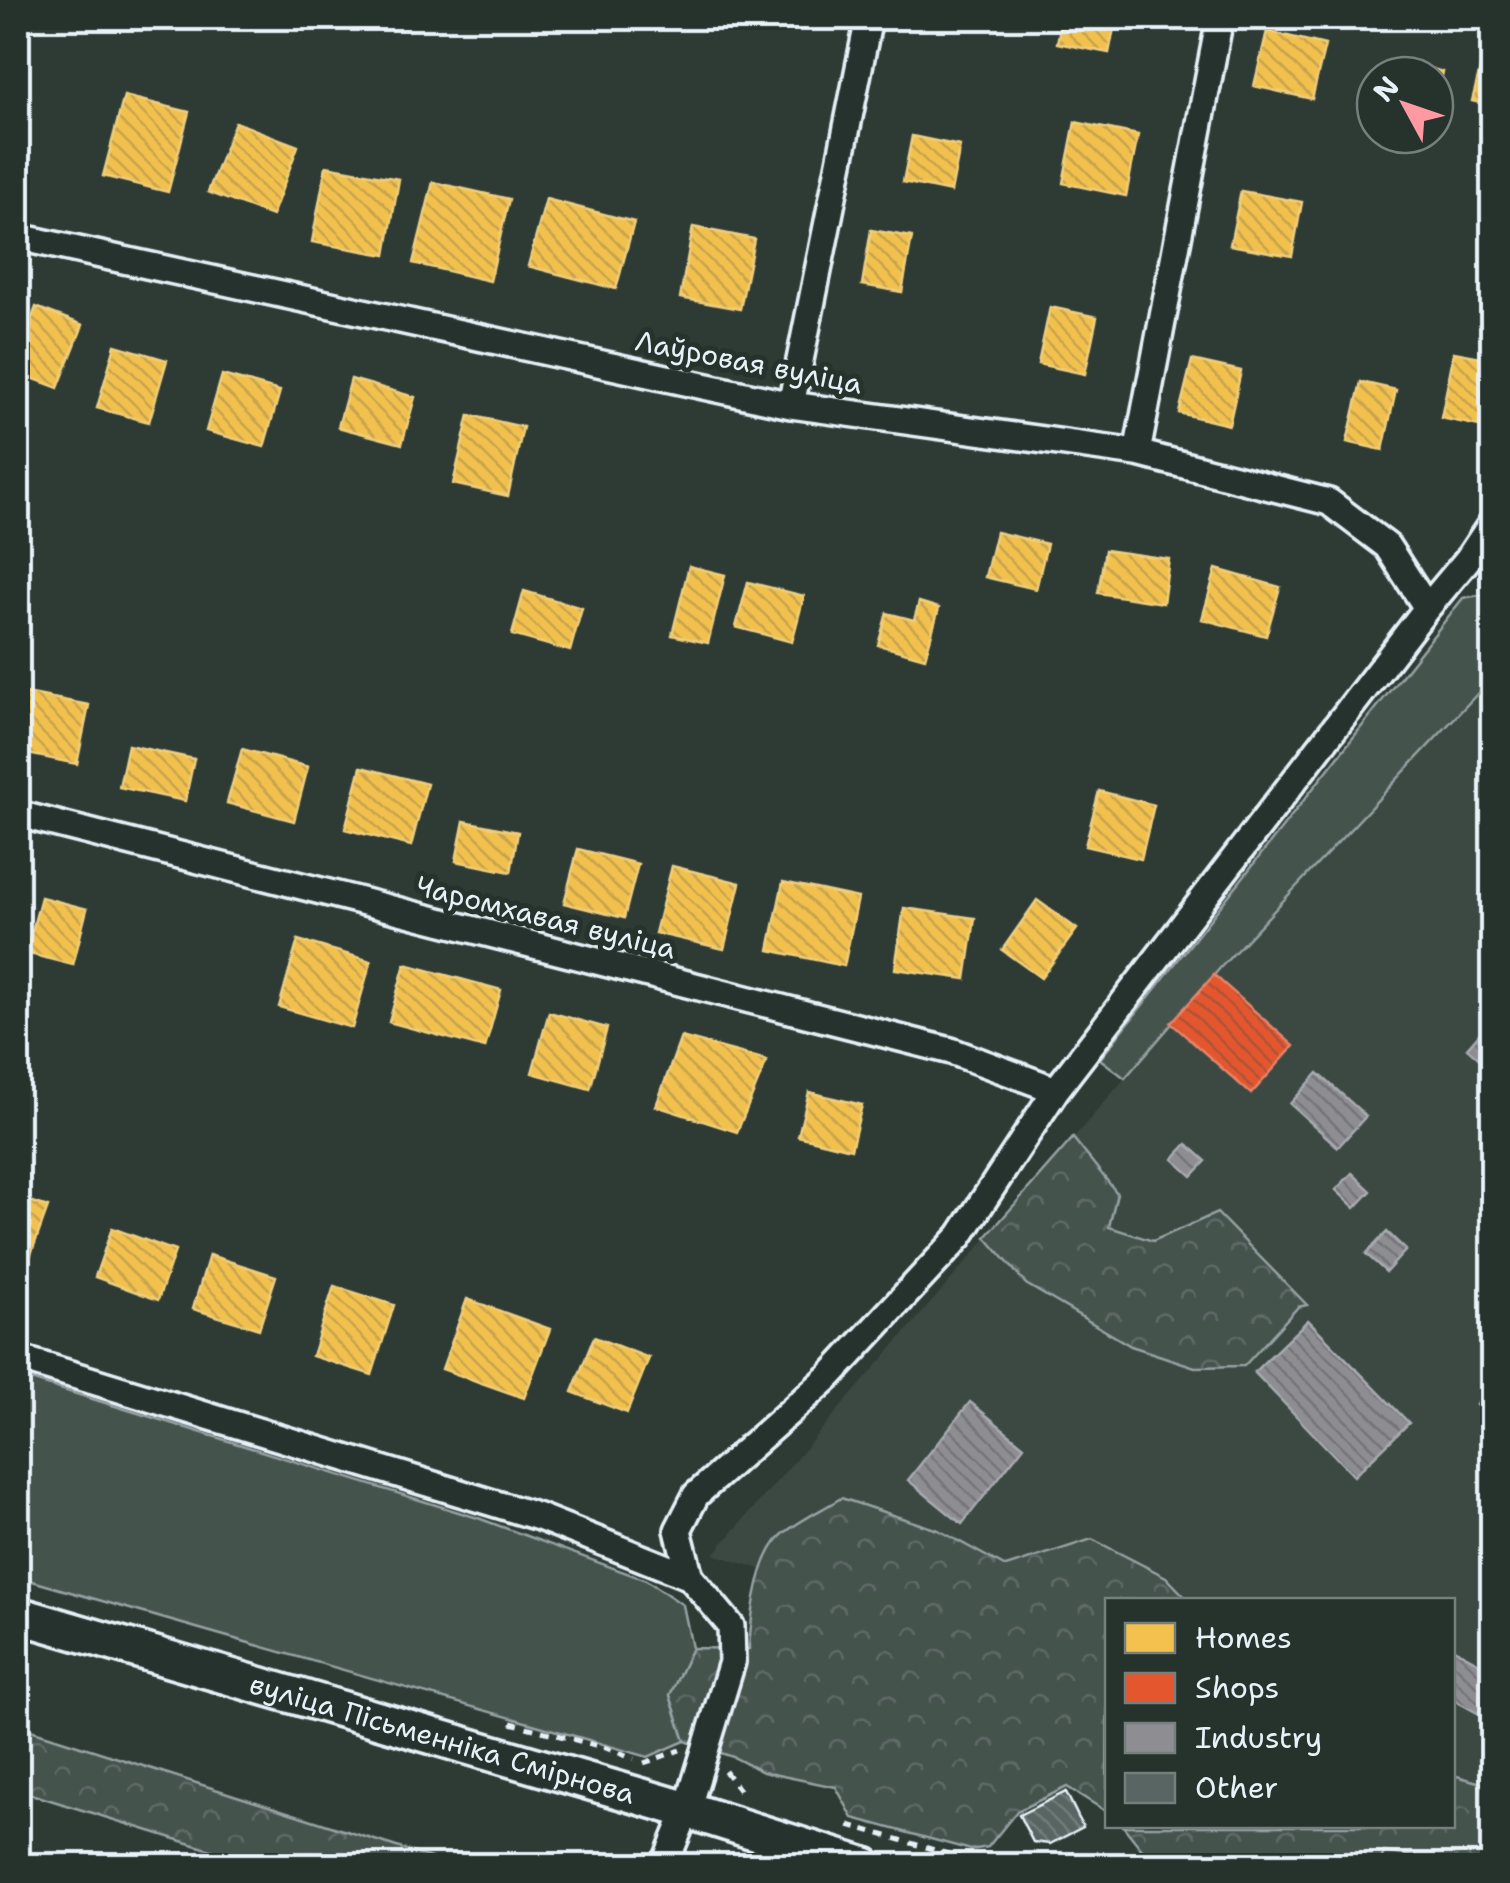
<svg xmlns="http://www.w3.org/2000/svg" width="1510" height="1883" font-family="'Shantell Sans',sans-serif">
<defs>
<pattern id="forest-crowns" width="20" height="18" patternUnits="userSpaceOnUse" patternTransform="scale(2.5)"><rect width="20" height="18" fill="#45524e"/><path d="M2 6a3 3 0 1 1 6 0M12 15a3 3 0 1 1 6 0" fill="none" stroke="#606b68"/></pattern>
<pattern id="homes-back-hatch" width="6" height="6" patternUnits="userSpaceOnUse" patternTransform="scale(2.5)"><rect width="6" height="6" fill="#f2c14e"/><path d="M-1 5l2 2M0 0l6 6M5-1l2 2" fill="none" stroke="#c7a34d"/></pattern>
<pattern id="shops-back-hatch" width="6" height="6" patternUnits="userSpaceOnUse" patternTransform="scale(2.5)"><rect width="6" height="6" fill="#e4572e"/><path d="M-1 5l2 2M0 0l6 6M5-1l2 2" fill="none" stroke="#ad5238"/></pattern>
<pattern id="industry-back-hatch" width="6" height="6" patternUnits="userSpaceOnUse" patternTransform="scale(2.5)"><rect width="6" height="6" fill="#8d8d92"/><path d="M-1 5l2 2M0 0l6 6M5-1l2 2" fill="none" stroke="#747579"/></pattern>
<pattern id="building-back-hatch" width="6" height="6" patternUnits="userSpaceOnUse" patternTransform="scale(2.5)"><rect width="6" height="6" fill="#596563"/><path d="M-1 5l2 2M0 0l6 6M5-1l2 2" fill="none" stroke="#717c7a"/></pattern>
</defs>
<rect width="100%" height="100%" fill="#2e3b35"/>
<filter id="ink" filterUnits="userSpaceOnUse"><feTurbulence type="fractalNoise" baseFrequency=".01" numOctaves="2"/><feDisplacementMap in="SourceGraphic" scale="20" xChannelSelector="R" yChannelSelector="G"/><feConvolveMatrix kernelMatrix="1 2 1 2 8 2 1 2 1" color-interpolation-filters="sRGB"/></filter>
<g filter="url(#ink)">
<!-- built -->
<path fill="#3b4843" d="M1492 678V1786L1453 1775 1452 1600H1108L763 1570 714 1554 1221 967Z"/>
<!-- green -->
<path fill="#45524e" stroke="#96a2a3" stroke-width="2.5" d="M1492 593V678L1221 967 1125 1078 1100 1059 1463 598Z
M18 1376 478 1518 646 1580 683 1605 692 1648 670 1695 685 1741 648 1757 18 1577Z"/>
<!-- forest -->
<path fill="url(#forest-crowns)" stroke="#96a2a3" stroke-width="2.5" d="M1073 1138 1117 1193 1109 1227 1153 1241 1217 1213 1307 1305 1298 1307 1244 1366 1195 1367 1131 1346 1026 1284 986 1237Z
M841 1498 938 1530 1006 1567 1092 1539 1166 1577 1188 1600H1108L1107 1812 1067 1787 1017 1811 988 1847 971 1850 853 1818 836 1787 763 1772 733 1757 685 1741 670 1695 692 1648 749 1649C751 1618 757 1559 781 1536 797 1521 822 1510 841 1498Z
M18 1726 453 1865H259L18 1790Z
M1453 1775 1492 1786V1865H1472L1384 1852 1379 1865H1154L1123 1826H1452Z"/>
<!-- homes -->
<path fill="url(#homes-back-hatch)" stroke="#efcf81" stroke-width="2.5" d="M1062 18H1116L1109 53 1057 43Z
M1267 31 1325 45 1312 99 1254 86Z
M1488 38 1492 39V106L1472 101Z
M1398 59 1443 72 1435 99V75H1393Z
M124 96 189 112 168 192 103 176Z
M235 122 298 146 272 216 208 192Z
M1075 122 1138 135 1126 196 1063 183Z
M912 136 960 146 951 192 903 182Z
M326 166 399 179 386 255 312 242Z
M433 182 509 199 490 281 413 263Z
M1241 191 1302 202 1292 256 1230 245Z
M546 199 634 222 616 289 528 266Z
M693 227 754 239 740 309 680 298Z
M871 230 912 237 902 292 862 285Z
M36 307 83 325 58 388 18 373V355Z
M1050 307 1097 317 1085 374 1038 364Z
M115 345 167 360 149 422 97 408Z
M1454 352 1492 359 1489 428 1441 418Z
M1192 360 1241 371 1229 425 1179 413Z
M222 375 280 391 264 447 206 431Z
M351 379 415 397 402 444 338 427Z
M1361 382 1396 390 1383 450 1347 442Z
M469 415 523 427 508 496 453 484Z
M996 532 1047 544 1036 589 985 577Z
M1105 550 1169 559 1163 603 1098 593Z
M689 566 725 575 708 643 672 635Z
M1216 569 1280 587 1266 636 1202 619Z
M748 582 804 596 792 642 736 627Z
M524 591 582 608 570 651 512 635Z
M919 602 939 608 925 658 878 645 887 613 914 620Z
M26 693 89 705 77 764 18 752Z
M128 745 194 759 185 801 119 787Z
M242 749 308 767 294 821 227 803Z
M361 767 427 784 411 846 345 829Z
M1099 791 1154 805 1141 859 1085 846Z
M464 821 518 832 511 872 456 861Z
M578 849 638 864 624 918 564 903Z
M672 866 740 883 724 949 655 933Z
M783 882 858 898 844 966 769 950Z
M41 897 87 909 73 965 26 953Z
M1037 900 1077 929 1041 978 1002 950Z
M904 908 975 918 966 979 895 969Z
M298 940 371 961 352 1028 279 1007Z
M405 964 501 990 485 1048 389 1022Z
M549 1012 607 1028 590 1089 532 1073Z
M681 1037 767 1060 737 1132 656 1106Z
M809 1092 862 1105 851 1149 798 1136Z
M18 1197 48 1207 30 1257 18 1253Z
M112 1228 175 1251 158 1300 95 1277Z
M209 1255 276 1276 259 1329 193 1309Z
M334 1286 394 1305 372 1375 312 1356Z
M467 1299 550 1329 524 1398 442 1369Z
M594 1337 649 1358 627 1413 572 1392Z"/>
<!-- shops -->
<path fill="url(#shops-back-hatch)" stroke="#e5856b" stroke-width="2.5" d="M1214 975 1294 1046 1251 1094 1171 1023Z"/>
<!-- industry -->
<path fill="url(#industry-back-hatch)" stroke="#a8abb1" stroke-width="2.5" d="M1492 1019V1070L1467 1048Z
M1318 1073 1366 1116 1338 1147 1290 1104Z
M1187 1144 1206 1161 1192 1176 1173 1159Z
M1352 1173 1371 1191 1355 1208 1336 1190Z
M1387 1232 1406 1250 1386 1272 1366 1254Z
M1308 1320 1409 1423 1354 1476 1254 1372Z
M1492 1388V1420L1476 1405Z
M970 1402 1024 1446 962 1524 908 1480Z
M1452 1648 1492 1670V1721L1452 1699Z"/>
<!-- building -->
<path fill="url(#building-back-hatch)" stroke="#e8f1f8" stroke-width="2.5" d="M1066 1792 1083 1827 1050 1844 1033 1842 1019 1815Z"/>
<g fill="none" stroke-linecap="round" stroke-linejoin="round">
<defs>
<path id="minor" d="M18 237 791 405 1137 453 1329 502 1387 546 1427 608
M791 405 869 18
M1137 453 1220 18
M18 814 951 1051 1056 1090
M18 1358 539 1517 690 1577
M664 1866 687 1810 732 1662 731 1626 690 1577 678 1530 696 1495 830 1376 960 1236 1056 1090 1427 608 1468 559 1492 523"/>
<g id="secondary">
<path id="s1" d="M18 1615 687 1810 865 1866"/>
</g>
</defs>
<!-- minor casing -->
<use href="#minor" stroke="#e8f1f8" stroke-width="32"/>
<!-- secondary casing -->
<use href="#secondary" stroke="#e8f1f8" stroke-width="42"/>
<!-- path -->
<path stroke="#e8f1f8" stroke-width="5" stroke-dasharray="8 8" stroke-linecap="butt" d="M511 1723 606 1748 634 1759
M644 1763 680 1750
M725 1771 742 1794
M849 1825 990 1866
M632 1864 634 1866
M709 1866 720 1852"/>
<!-- minor -->
<use href="#minor" stroke="#26332d" stroke-width="25"/>
<!-- secondary -->
<use href="#secondary" stroke="#26332d" stroke-width="35"/>
</g>
</g>
<g text-anchor="middle" dominant-baseline="central" stroke-width="10" stroke-linejoin="round" paint-order="stroke">
<!-- street labels -->
<g font-size="28" fill="#e8f1f8" stroke="#26332d">
<text transform="translate(749 362) rotate(11)">Лаўровая вуліца</text>
<text transform="translate(546 917) rotate(14)">Чаромхавая вуліца</text>
<text stroke="none"><textPath href="#s1" startOffset="442">вуліца Пісьменніка Смірнова</textPath></text>
</g>
</g>
<!-- margin -->
<rect width="1510" height="1883" fill="none" stroke="#26332d" stroke-width="60"/>
<rect x="30" y="30" width="1450" height="1823" fill="none" stroke="#e8f1f8" stroke-width="4" filter="url(#ink)"/>
<!-- legend -->
<rect x="1105" y="1598" width="350" height="230" fill="#26332d" stroke="#747f7e" stroke-width="2.5"/>
<rect x="1125" y="1623" width="50" height="30" fill="#f2c14e" stroke="#747f7e" stroke-width="2.5"/>
<text x="1195" y="1648" font-size="30" fill="#e8f1f8">Homes</text>
<rect x="1125" y="1673" width="50" height="30" fill="#e4572e" stroke="#747f7e" stroke-width="2.5"/>
<text x="1195" y="1698" font-size="30" fill="#e8f1f8">Shops</text>
<rect x="1125" y="1723" width="50" height="30" fill="#8d8d92" stroke="#747f7e" stroke-width="2.5"/>
<text x="1195" y="1748" font-size="30" fill="#e8f1f8">Industry</text>
<rect x="1125" y="1773" width="50" height="30" fill="#596563" stroke="#747f7e" stroke-width="2.5"/>
<text x="1195" y="1798" font-size="30" fill="#e8f1f8">Other</text>
<!-- north arrow -->
<g transform="translate(1405 105) rotate(310)"><circle r="48" fill="#26332d" stroke="#747f7e" stroke-width="2.5"/>
<path d="M0-8L18 38L0 25L-18 38Z" fill="#ff9aa2"/>
<text y="-15" font-size="28" font-weight="bold" text-anchor="middle" fill="#e8f1f8">N</text>
</g>
</svg>
